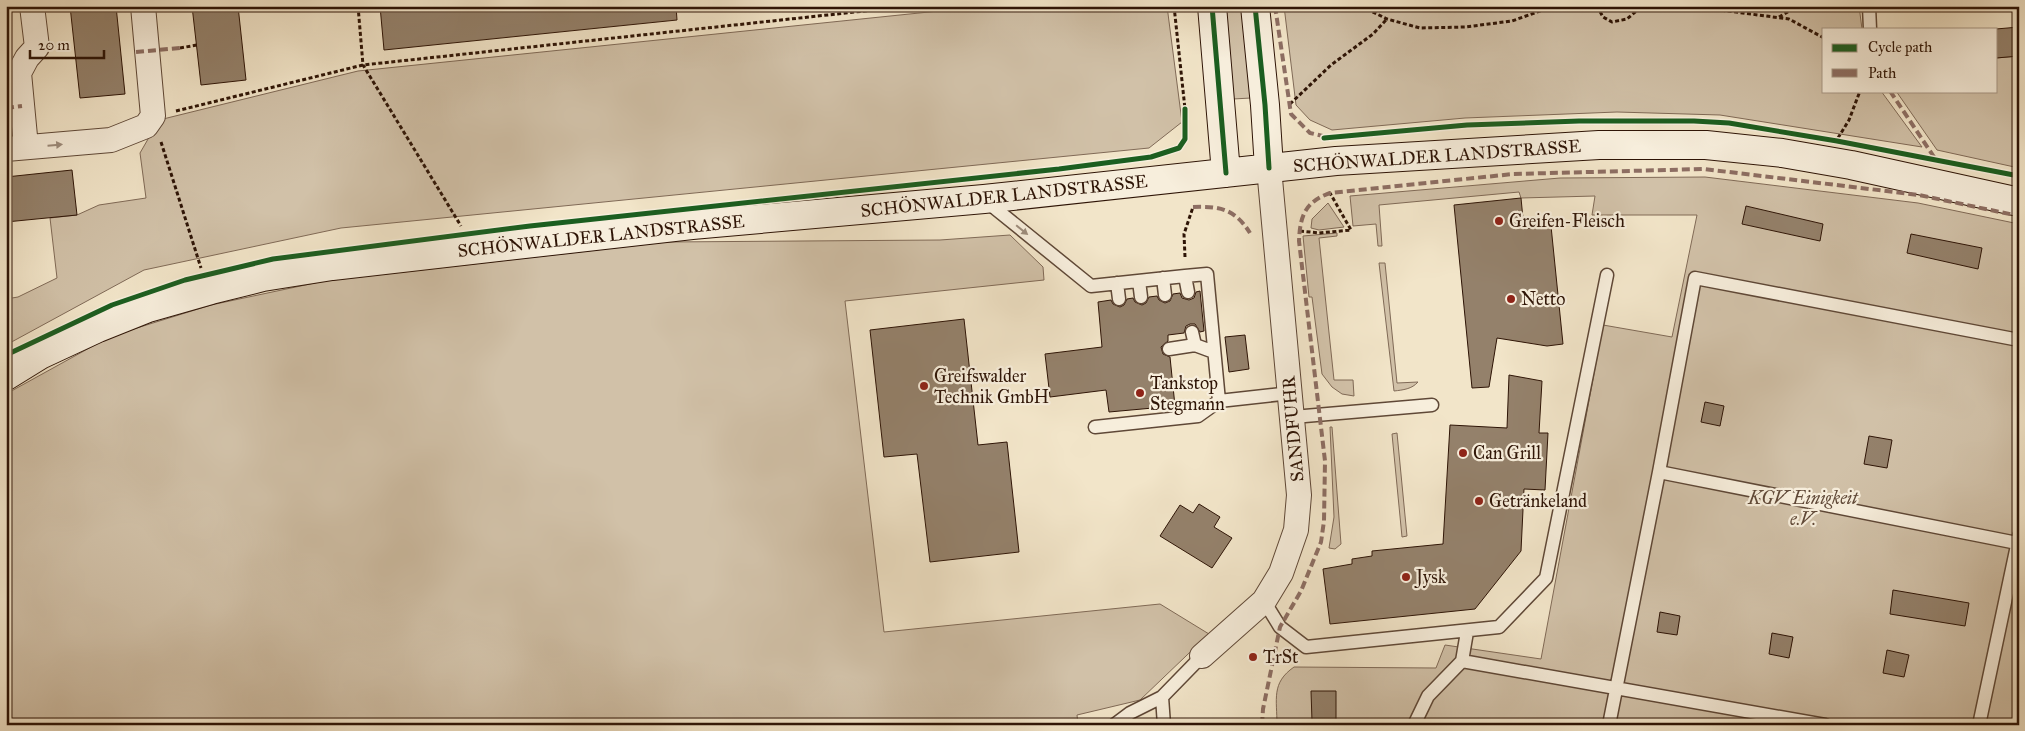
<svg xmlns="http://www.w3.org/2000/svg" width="2025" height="731" font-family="'IM FELL Great Primer',serif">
<rect width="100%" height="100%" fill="#f2e5c9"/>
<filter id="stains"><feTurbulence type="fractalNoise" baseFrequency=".004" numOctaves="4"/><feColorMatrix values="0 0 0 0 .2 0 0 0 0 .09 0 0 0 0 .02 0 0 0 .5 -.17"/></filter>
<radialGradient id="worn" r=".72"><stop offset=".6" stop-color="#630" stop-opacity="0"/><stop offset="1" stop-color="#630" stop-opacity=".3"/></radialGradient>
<!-- green -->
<path fill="#d1c1a8" stroke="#806a57" d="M987 6H1167L1182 122 1149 148 341 228 144 270 6 345V299L18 297 57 278 50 218 77 215 99 205 146 198 140 153 159 120 358 71Z
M1224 6H1241L1251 98 1233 99Z
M1284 6H1859L1862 29H1824V91H1881L1922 147 1720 115 1617 112 1465 118 1332 130 1310 120 1296 105Z
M2019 56V168L1937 150 1896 91H1996V58Z
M1705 177 1918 203 2019 224V725H1277C1277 699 1271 683 1294 667L1436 668 1445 645 1541 659 1603 325 1672 337 1697 215H1592L1595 196 1521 198 1519 192 1379 205 1382 246H1378L1376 224 1353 226 1350 196 1560 178Z
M1328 203 1344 227 1319 230 1311 228 1312 219Z
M1337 233V236L1319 238 1334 380H1353L1354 396 1342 394 1332 387 1322 374 1312 297H1309L1303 236Z
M1010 235 1043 267 1044 280 845 301 884 632 1160 604 1209 634 1140 700 1077 715 1078 725H6V394L111 336 211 305 324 281 666 242 940 240Z
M1379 263H1385L1397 383 1418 382C1412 389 1403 390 1394 391Z
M1330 427H1332L1341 544 1335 549 1329 548 1334 517Z
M1397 433 1407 536 1402 537 1392 434Z"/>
<!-- building -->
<path fill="#94816b" stroke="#2e1406" d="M70 6H116L125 94 80 98Z
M192 6H238L246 80 201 85Z
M380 6H399V10L435 6H676L677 20 384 50Z
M2019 27V56L1996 58V29Z
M72 170 77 215 6 222V177Z
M1521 198 1524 229 1551 226 1563 344 1547 346 1497 338 1489 387 1472 388 1454 205Z
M1746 206 1823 224 1820 241 1742 224Z
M1911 234 1982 248 1978 269 1907 253Z
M1200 291 1204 331 1200 332 1195 324H1190L1186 326 1184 333 1168 335V341L1161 347 1163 354 1170 357 1175 406 1109 412 1106 390 1050 397 1045 354 1102 347 1098 302 1111 300 1113 304 1120 307 1124 305 1127 299 1133 298 1135 302 1142 305 1146 303 1149 297 1157 296 1159 300 1165 303 1170 301 1173 294 1180 293 1182 298 1189 300 1194 298 1196 292Z
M964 319 978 445 1007 442 1019 552 930 562 917 454 884 457 870 330Z
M1245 335 1249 369 1229 372 1225 337Z
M1509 375 1542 381 1539 433H1548L1545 490 1524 489 1521 551 1475 609 1330 624 1323 569 1352 564V559L1372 556V551L1443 544 1450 425 1507 428Z
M1705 402 1724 406 1720 426 1701 422Z
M1869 436 1892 440 1887 468 1864 464Z
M1199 504 1220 517 1214 527 1232 538 1212 568 1160 536 1180 505 1193 513Z
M1893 590 1969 603 1965 626 1890 614Z
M1660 612 1680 616 1677 635 1657 632Z
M1772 633 1793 637 1789 658 1769 654Z
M1887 650 1909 655 1904 677 1883 673Z
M1311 691H1336V720L1312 721Z"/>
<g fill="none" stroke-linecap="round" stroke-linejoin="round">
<defs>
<path id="lane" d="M1869 6 1870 29
M986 201 1091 286 1185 276 1188 292
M1185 276 1207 274 1219 401
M1163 278 1165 295
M1139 281 1141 297
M1117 283 1119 299
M1192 332 1195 345 1214 352
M1169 349 1195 345
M1293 417 1432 405
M1095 427 1198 416 1219 401 1291 393
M1659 472 2017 543
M1264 601 1280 627 1306 647 1499 627 1546 578 1607 275
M1462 661 1825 725
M1162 697 1164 725
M1114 725 1130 713 1162 697 1202 656
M1414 725 1428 696 1462 661 1467 632
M1609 725 1659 472 1695 278 2019 340
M1979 725 2019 536"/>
<path id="street" d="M26 147 19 73 27 58 37 47 32 6
M6 149 111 140 146 126 153 116 143 6
M1202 656 1264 601 1281 573 1296 530 1299 495 1269 168"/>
<path id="secondary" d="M1212 6 1226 173
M1255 6 1265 105 1269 168
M6 376 40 355 98 328 148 308 211 290 263 277 332 266 692 225 984 199 1336 161 1599 145H1706L1782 153 1851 165 2019 202"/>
</defs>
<!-- lane casing -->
<use href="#lane" stroke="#5f4837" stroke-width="15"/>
<!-- street casing -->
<use href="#street" stroke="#5f4837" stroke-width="26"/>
<!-- secondary casing -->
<use href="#secondary" stroke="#2e1406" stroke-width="30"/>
<!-- path -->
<path stroke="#2e1406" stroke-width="3" stroke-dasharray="4 2.5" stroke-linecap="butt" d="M358 6 363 65 461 226
M1174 6 1185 109
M1361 6 1387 19 1420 28 1465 27 1512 21 1554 6
M1597 6 1603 17 1612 22 1627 19 1641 7 1655 6
M1689 6 1789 19 1824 38
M1779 17 1798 6
M180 48 197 45
M1290 104 1331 65 1373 34 1387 19
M176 111 363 65 911 6
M1838 138 1849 120 1860 91
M161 142 201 268
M1300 231 1319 233 1351 230 1330 193
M1185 257 1184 234 1193 207"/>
<!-- lane -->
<use href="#lane" stroke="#f7eedc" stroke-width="12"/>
<!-- street -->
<use href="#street" stroke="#f7eedc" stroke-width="24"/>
<!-- secondary -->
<use href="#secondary" stroke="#f7eedc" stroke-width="28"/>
<!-- quiet -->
<path stroke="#8d6e63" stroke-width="4" stroke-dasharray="8 4" stroke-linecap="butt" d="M1275 6 1291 114 1310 133 1327 137
M136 52 180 48
M1890 91 1936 160
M6 108 22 106
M1193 207C1220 206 1235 209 1250 233
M1262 725 1263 709 1280 627 1301 591 1321 542 1324 521 1325 461 1299 241C1300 216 1305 202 1330 193L1513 174 1704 169 1919 195 2019 216"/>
<defs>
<path id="cycleway" d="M1212 6 1226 173
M1255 6 1265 105 1269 168
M1324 138 1467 125 1579 121H1694L1729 123 1837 141 2019 176
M6 355 112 305 185 280 273 259 530 226 1059 169 1151 157 1179 148 1185 139V109"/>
</defs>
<!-- cycleway casing -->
<use href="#cycleway" stroke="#f7eedc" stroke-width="8"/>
<!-- cycleway -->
<use href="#cycleway" stroke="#1b5e20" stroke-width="5"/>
</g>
<!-- one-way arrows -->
<defs><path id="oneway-solid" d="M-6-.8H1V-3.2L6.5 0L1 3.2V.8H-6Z" transform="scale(1.25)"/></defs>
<g fill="#9d8c7c">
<use href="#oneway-solid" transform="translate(55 145) rotate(-5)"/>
<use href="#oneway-solid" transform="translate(1022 230) rotate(39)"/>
</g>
<!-- markers -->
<g fill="#8f2418" stroke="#f7eedc" stroke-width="2">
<circle cx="1499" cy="221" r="5"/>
<circle cx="1511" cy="299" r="5"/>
<circle cx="924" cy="386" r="5"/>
<circle cx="1140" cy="393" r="5"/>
<circle cx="1463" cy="453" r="5"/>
<circle cx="1479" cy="501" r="5"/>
<circle cx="1406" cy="577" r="5"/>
<circle cx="1253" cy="657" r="5"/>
</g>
<g text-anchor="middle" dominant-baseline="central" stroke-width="4.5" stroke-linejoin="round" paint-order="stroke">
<!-- street labels -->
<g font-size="18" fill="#2e1406" stroke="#f7eedc">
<text transform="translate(1437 156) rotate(-4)">SCHÖNWALDER LANDSTRASSE</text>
<text transform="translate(1004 196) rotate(-6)">SCHÖNWALDER LANDSTRASSE</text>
<text transform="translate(601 236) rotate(-6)">SCHÖNWALDER LANDSTRASSE</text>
<text transform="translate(1293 429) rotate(-95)">SANDFUHR</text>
</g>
<!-- poi labels -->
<g font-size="18" fill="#2e1406" stroke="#f7eedc" text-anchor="start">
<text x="1509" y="221">Greifen-Fleisch</text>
<text x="1521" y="299">Netto</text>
<text x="934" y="376">Greifswalder<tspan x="934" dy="21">Technik GmbH</tspan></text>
<text x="1150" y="383">Tankstop<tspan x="1150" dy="21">Stegmann</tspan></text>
<text x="1473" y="453">Can Grill</text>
<text x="1489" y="501">Getränkeland</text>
<text x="1416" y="577">Jysk</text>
<text x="1263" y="657">TrSt</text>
</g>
<!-- park labels -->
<g font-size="18" font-style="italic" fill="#5f4837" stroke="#f7eedc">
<text x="1803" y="498">KGV Einigkeit<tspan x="1803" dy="21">e.V.</tspan></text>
</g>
</g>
<!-- margin -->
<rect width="2025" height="731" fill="none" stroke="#f2e5c9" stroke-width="25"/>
<rect x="8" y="8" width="2010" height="716" fill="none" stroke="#2e1406" stroke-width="2.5"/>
<rect x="12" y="12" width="2000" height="706" fill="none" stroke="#2e1406"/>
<!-- legend -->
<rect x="1822" y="28" width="175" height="65" fill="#f7eedc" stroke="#a79786"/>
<rect x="1832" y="44" width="25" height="8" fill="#1b5e20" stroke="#a79786"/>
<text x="1868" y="52" font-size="15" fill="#2e1406">Cycle path</text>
<rect x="1832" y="69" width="25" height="8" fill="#8d6e63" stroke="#a79786"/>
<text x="1868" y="78" font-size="15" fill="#2e1406">Path</text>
<!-- scale -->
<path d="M30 50v8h74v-8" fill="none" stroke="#2e1406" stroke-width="2.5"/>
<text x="38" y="50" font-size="15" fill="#2e1406" stroke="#f7eedc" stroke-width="4" paint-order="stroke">20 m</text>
<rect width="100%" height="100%" filter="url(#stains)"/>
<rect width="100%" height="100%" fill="url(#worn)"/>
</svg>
